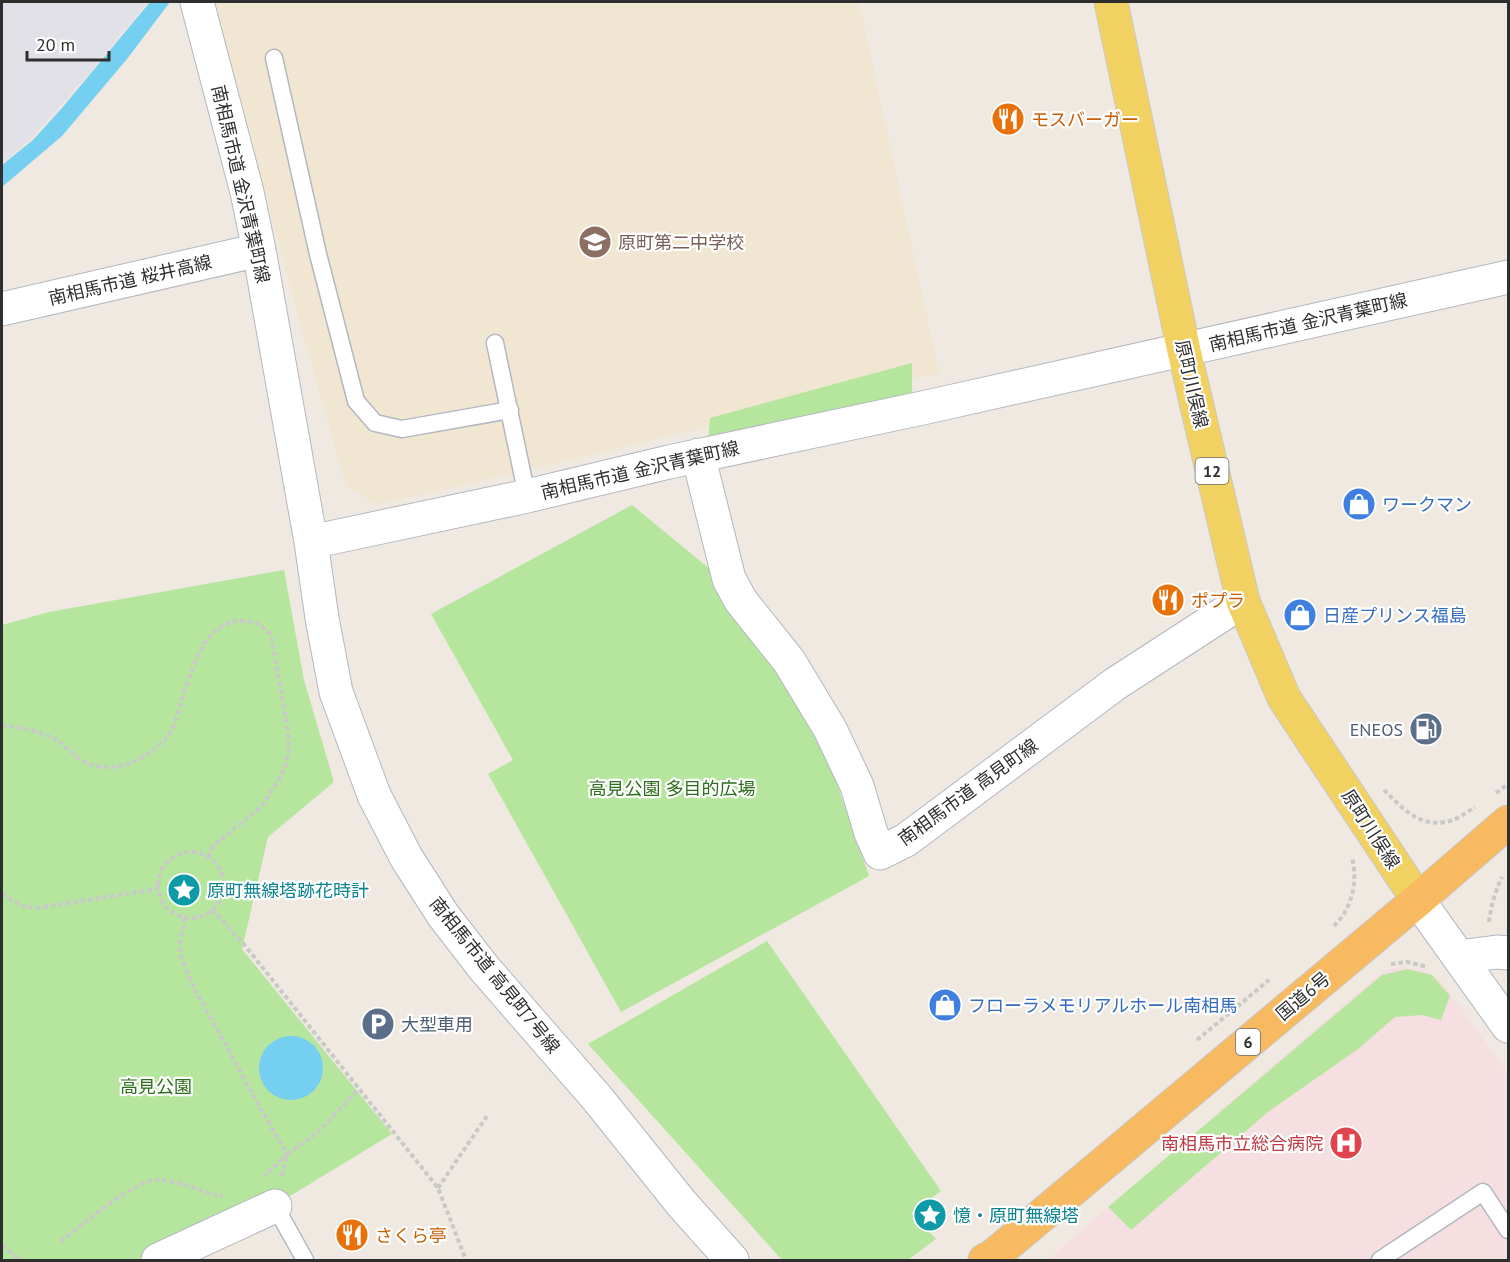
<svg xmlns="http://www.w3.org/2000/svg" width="1510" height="1262" font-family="'PT Sans','Noto Sans JP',sans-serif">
<rect width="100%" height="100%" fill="#efe9e1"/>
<!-- industrial -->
<path fill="#e3e1e8" d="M2 2H148L87 76 31 139 2 163Z"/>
<!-- education -->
<path fill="#f0e6d1" d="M215 2H859L939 373 377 505 346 486 296 309Z"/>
<!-- medical -->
<path fill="#f5dfe0" d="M1404 967 1423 970 1441 981 1508 1073V1260H1047L1377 976 1389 969Z"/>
<!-- green -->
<path fill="#b6e59e" d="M912 363V395L708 440 710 418Z
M632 505 716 574 787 680 821 738 869 876 621 1012 488 774 513 760 431 614Z
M284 570 304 680 334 782 268 837 242 949 392 1134 290 1196 141 1260H2V625L49 612Z
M767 941 941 1191 911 1213 936 1239 908 1260H782L588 1044Z
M1407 969 1432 975 1450 996 1441 1020 1422 1015 1395 1017 1358 1049 1268 1112 1131 1230 1108 1207 1382 975Z"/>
<!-- water -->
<path fill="#75cff0" d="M150 2H170L127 59 62 136 2 187V165L33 140 62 108Z
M259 1068a32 32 0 1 1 64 0a32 32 0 1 1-64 0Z"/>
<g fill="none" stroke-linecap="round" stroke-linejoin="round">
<defs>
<path id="service" d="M274 58 318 254 356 401 375 423 402 429 510 410
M495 343 527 496
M275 1206 305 1260
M1380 1260 1483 1192 1508 1230"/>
<path id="minor" d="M197 2 247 192 259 250 311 542 527 496 669 462 927 407 1508 277
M2 309 259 250
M698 455 729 579 741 601 789 661 830 729 857 786 871 833 880 853 906 840 1115 684 1243 601
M311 542 322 618 336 692 374 795
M1459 957 1497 952 1508 953
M158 1260 275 1206"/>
<path id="tertiary" d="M374 795 406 857 443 915 484 968 597 1098 682 1204 732 1260"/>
<path id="secondary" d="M1418 900 1508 1026"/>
<path id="primary" d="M1111 2 1184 351 1243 601 1284 698 1418 900"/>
<path id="trunk" d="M985 1260 992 1257 1418 900 1508 822"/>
</defs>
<!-- service casing -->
<use href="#service" stroke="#b4b7c1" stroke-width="19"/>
<!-- minor casing -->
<use href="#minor" stroke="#b4b7c1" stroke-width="35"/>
<!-- tertiary casing -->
<use href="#tertiary" stroke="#b4b7c1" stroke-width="35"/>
<!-- secondary casing -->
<use href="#secondary" stroke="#b4b7c1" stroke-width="35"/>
<!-- primary casing -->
<use href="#primary" stroke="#c9c9c9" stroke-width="35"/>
<!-- trunk casing -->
<use href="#trunk" stroke="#c9c9c9" stroke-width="35"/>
<!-- path -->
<path stroke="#c9c9c9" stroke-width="4" stroke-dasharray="4.5 3" stroke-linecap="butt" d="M2 725C18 727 36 730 51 737 65 744 75 758 89 764 119 776 158 754 173 728 181 704 194 654 210 636 218 627 231 620 243 621 256 621 263 626 271 635L288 731 289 748 286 764 280 778 262 806 213 846 208 857
M1384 790C1401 807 1419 827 1445 822 1455 821 1466 813 1475 807
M1496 793 1508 784
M158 885a33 33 0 1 1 66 0a33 33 0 1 1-66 0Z
M2 894 22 906 37 908 157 889
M212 910 243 943 438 1188 466 1260
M185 918 180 943 181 957 193 986 262 1111 287 1154 264 1176
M1489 922C1491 906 1495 892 1502 877
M1334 926C1352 908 1358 883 1352 857
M1391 964 1407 962 1428 967
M1197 1040 1269 980
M282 1176 287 1154 317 1133 359 1089
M438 1188 487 1116
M61 1241C81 1226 136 1178 159 1180 179 1181 199 1190 218 1196L223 1195
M2 1246 21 1260"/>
<!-- service -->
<use href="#service" stroke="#fff" stroke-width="16"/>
<!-- minor -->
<use href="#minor" stroke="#fff" stroke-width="33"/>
<!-- tertiary -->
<use href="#tertiary" stroke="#fff" stroke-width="33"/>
<!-- secondary -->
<use href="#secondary" stroke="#fff" stroke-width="33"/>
<!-- primary -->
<use href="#primary" stroke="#f2d163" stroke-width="33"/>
<!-- trunk -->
<use href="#trunk" stroke="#f8ba60" stroke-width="33"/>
</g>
<!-- icons -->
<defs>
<symbol id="restaurant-disc" viewBox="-11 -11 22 22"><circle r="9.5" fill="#e8710a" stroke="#fff"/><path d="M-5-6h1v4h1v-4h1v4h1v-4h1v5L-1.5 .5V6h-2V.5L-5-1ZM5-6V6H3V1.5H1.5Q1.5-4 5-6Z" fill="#fff"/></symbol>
<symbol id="school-disc" viewBox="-11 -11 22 22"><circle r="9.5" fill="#8d6e63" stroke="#fff"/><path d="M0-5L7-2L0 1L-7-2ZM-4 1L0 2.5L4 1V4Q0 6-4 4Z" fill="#fff"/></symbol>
<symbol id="shop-disc" viewBox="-11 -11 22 22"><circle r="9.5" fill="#3f7fe0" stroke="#fff"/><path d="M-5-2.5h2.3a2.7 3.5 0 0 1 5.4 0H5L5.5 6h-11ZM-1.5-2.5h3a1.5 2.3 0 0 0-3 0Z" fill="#fff"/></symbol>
<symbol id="fuel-disc" viewBox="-11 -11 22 22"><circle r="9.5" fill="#5c6f8a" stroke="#fff"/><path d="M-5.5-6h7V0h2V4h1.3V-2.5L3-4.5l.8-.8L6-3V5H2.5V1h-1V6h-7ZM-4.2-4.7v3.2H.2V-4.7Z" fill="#fff"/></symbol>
<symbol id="sight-disc" viewBox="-11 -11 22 22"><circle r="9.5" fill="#0f9aa8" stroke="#fff"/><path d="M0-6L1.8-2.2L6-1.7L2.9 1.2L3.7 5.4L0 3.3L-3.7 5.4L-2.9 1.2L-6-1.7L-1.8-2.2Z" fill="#fff"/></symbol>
<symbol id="parking-disc" viewBox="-11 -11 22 22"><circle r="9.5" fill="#5c6f8a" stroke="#fff"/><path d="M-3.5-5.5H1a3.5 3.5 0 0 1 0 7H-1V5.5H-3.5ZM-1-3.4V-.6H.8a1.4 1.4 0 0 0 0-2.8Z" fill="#fff"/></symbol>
<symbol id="hospital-disc" viewBox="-11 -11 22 22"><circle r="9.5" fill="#e0444e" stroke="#fff"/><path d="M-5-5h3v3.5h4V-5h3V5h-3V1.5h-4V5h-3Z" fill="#fff"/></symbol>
</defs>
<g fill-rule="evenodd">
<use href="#restaurant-disc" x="989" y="100" width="38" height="38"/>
<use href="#school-disc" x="576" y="223" width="38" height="38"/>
<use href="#shop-disc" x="1340" y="485" width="38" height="38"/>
<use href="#restaurant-disc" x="1149" y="581" width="38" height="38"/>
<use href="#shop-disc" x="1281" y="596" width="38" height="38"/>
<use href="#fuel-disc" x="1407" y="710" width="38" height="38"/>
<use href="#sight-disc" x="165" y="871" width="38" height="38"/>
<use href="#shop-disc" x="926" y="986" width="38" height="38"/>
<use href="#parking-disc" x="359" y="1005" width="38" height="38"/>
<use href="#hospital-disc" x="1327" y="1124" width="38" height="38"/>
<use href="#sight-disc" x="911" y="1196" width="38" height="38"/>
<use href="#restaurant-disc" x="333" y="1216" width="38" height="38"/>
</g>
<g text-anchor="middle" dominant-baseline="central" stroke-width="4.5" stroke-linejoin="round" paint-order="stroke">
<!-- shield labels -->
<g fill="#fff" stroke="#6d6d6d" stroke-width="1.5">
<rect x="1195.5" y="458" width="33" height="26" rx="4.5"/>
<rect x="1236" y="1029" width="24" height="26" rx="4.5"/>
</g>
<g font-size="16" font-weight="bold" fill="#2e2e2e">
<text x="1212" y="471">12</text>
<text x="1248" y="1042">6</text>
</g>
<!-- food labels -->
<g font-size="18" fill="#c56008" stroke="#fff" text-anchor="start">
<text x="1031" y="119">モスバーガー</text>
<text x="1191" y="600">ポプラ</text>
<text x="375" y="1235">さくら亭</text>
</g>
<!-- street labels -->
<g font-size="18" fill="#2e2e2e" stroke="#fff">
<text transform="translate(241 184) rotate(77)">南相馬市道 金沢青葉町線</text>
<text transform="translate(130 280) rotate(-13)">南相馬市道 桜井高線</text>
<text transform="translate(1308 322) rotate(-13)">南相馬市道 金沢青葉町線</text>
<text transform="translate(1192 384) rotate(77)">原町川俣線</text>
<text transform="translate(640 470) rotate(-13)">南相馬市道 金沢青葉町線</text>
<text transform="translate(968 792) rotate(-36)">南相馬市道 高見町線</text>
<text transform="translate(1371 829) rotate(57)">原町川俣線</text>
<text transform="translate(495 975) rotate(51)">南相馬市道 高見町7号線</text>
<text transform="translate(1303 996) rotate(-40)">国道6号</text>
</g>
<!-- education labels -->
<g font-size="18" fill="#785e54" stroke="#fff" text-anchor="start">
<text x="618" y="242">原町第二中学校</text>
</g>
<!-- shop labels -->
<g font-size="18" fill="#366cbe" stroke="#fff" text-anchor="start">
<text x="1382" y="504">ワークマン</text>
<text x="1323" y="615">日産プリンス福島</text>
<text x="968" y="1005">フローラメモリアルホール南相馬</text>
</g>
<!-- service labels -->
<g font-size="18" fill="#4e5e75" stroke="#fff" text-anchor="end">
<text x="1403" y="729">ENEOS</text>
<text x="401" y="1024" text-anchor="start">大型車用</text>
</g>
<!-- park labels -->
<g font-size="18" fill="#2c6e1b" stroke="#fff">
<text x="672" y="788">高見公園 多目的広場</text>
<text x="156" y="1086">高見公園</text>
</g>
<!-- culture labels -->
<g font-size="18" fill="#0d838f" stroke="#fff" text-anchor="start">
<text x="207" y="890">原町無線塔跡花時計</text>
<text x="953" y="1215">憶・原町無線塔</text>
</g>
<!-- health labels -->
<g font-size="18" fill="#be3a42" stroke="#fff" text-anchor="end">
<text x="1323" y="1143">南相馬市立総合病院</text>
</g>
</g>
<!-- border -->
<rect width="1510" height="1262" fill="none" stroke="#2e2e2e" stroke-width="6"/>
<!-- scale -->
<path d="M27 51v9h82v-9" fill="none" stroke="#2e2e2e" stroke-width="3"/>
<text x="36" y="51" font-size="18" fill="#2e2e2e" stroke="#ffffff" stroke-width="4.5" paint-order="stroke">20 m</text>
</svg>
